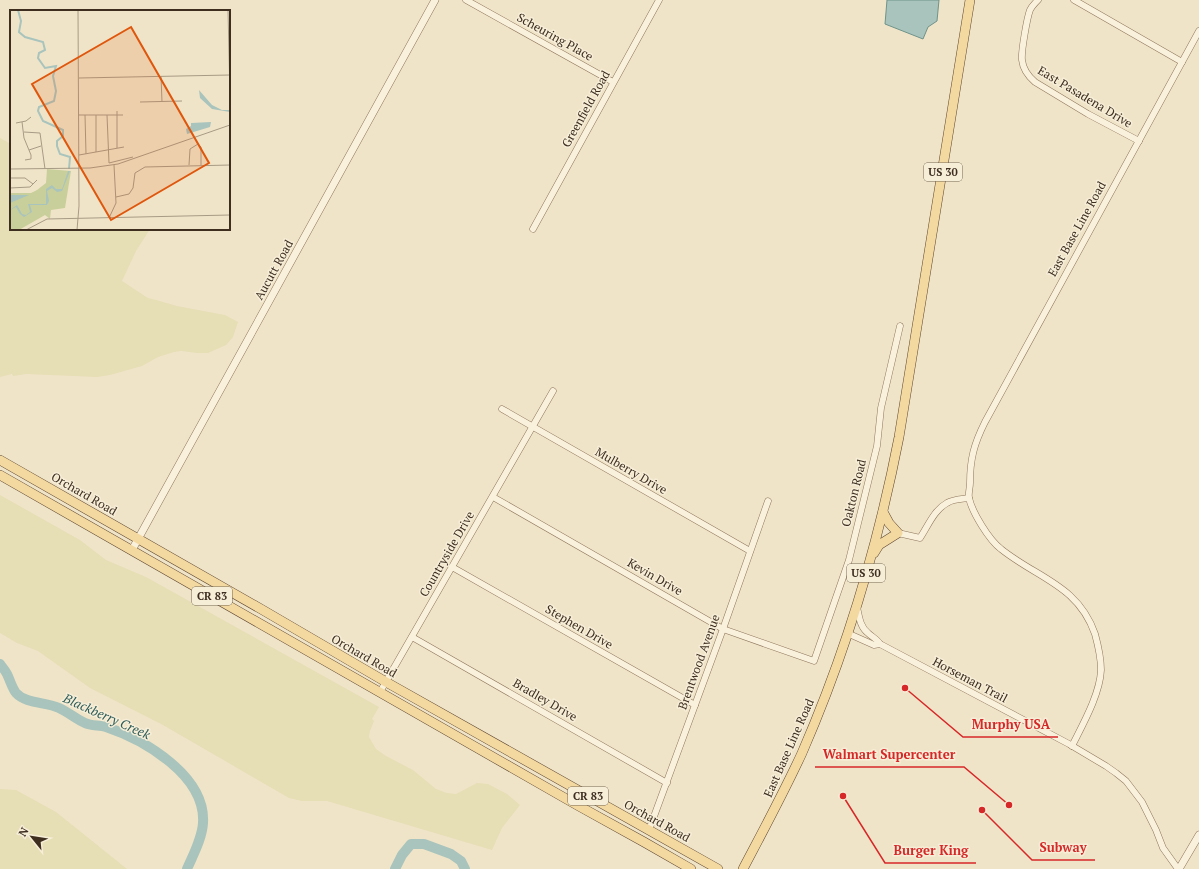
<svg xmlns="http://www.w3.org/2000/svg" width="1199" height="869" font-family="'PT Serif',serif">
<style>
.farmland{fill:#e6deb5}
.water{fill:#a9c4bc;stroke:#6f938a}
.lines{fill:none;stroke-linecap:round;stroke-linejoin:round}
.river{stroke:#a9c4bc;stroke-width:10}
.minor-casing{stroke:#8d765c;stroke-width:7}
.tertiary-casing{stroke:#8d765c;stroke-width:8}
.primary-casing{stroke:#5b4430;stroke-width:10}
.minor{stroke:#faf1dc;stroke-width:6}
.tertiary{stroke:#faf1dc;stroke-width:7}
.primary{stroke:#f3d9a0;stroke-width:9}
.labels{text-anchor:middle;stroke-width:3;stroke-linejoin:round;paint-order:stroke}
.shield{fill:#f7eed8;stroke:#756857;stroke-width:1}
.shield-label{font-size:11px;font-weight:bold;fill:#3d2e20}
.street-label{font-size:12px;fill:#3d2e20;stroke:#f7eed8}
.water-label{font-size:13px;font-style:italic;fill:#2f5d5a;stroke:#f7eed8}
.inset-river{fill:none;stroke:#a9c4bc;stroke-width:2}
.inset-road{fill:none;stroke:#a89b85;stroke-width:1}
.view{fill:#df570d;fill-opacity:0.15;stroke:#df570d;stroke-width:2}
.inset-edge{fill:none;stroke:#3d2e20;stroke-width:2}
.leader{fill:none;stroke:#d62828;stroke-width:1.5}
.callout-dot{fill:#d62828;stroke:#f7eed8;stroke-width:1.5}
.callout-label{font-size:13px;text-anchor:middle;font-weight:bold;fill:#d62828;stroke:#f7eed8;stroke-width:3;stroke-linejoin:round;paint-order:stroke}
</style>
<rect width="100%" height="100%" fill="#f0e4c8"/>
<g class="farmland">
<path d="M 0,138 L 11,144 L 11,229 L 150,229 L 136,251 L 122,281 L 148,298 L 156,300 L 177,306 L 225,315 L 238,322 L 233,337 L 226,345 L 208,353 L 197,353 L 181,351 L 174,352 L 158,357 L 142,366 L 110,375 L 97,377 L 26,374 L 13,376 L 12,374 L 0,377 Z"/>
<path d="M 0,495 L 80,540 L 106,560 L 146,577 L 379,707 L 372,719 L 374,721 L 370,731 L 369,737 L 376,749 L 386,756 L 413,770 L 436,789 L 447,793 L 456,794 L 477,783 L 488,784 L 507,794 L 520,805 L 502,828 L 492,850 L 327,801 L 302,801 L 289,798 L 163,725 L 90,688 L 38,651 L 17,643 L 0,633 Z"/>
<path d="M 0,789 L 16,790 L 56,812 L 127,869 L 0,869 Z"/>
</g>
<path class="water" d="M 887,0 L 939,0 L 937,21 L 928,27 L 923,39 L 885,24 Z"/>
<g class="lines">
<g class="river">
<path d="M 0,664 C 2,667 5,670 7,674 C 10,680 12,688 16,693 C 26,704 46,702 59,708 C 68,712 76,719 85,723 C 91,726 99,725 106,727 C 145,740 206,776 203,823 C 202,839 193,855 187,869"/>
<path d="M 395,869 L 402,855 L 411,844 L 424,844 L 451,854 L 461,861 L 465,869"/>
</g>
<defs>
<g id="minor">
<path d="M 466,0 L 613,82"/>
<path d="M 1038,0 C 1035,3 1032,6 1030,10 C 1027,18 1021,52 1022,60 C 1023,69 1028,76 1035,82 L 1088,114 L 1139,141"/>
<path d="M 1074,0 L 1182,62"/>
<path d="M 533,229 L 659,0"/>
<path d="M 502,409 L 750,551"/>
<path d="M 493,497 L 723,629 L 814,661 L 849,560 L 877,446 L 881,408 L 900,326"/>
<path d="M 898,533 L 920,538 C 928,526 934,510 947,503 C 953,499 963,499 969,498"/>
<path d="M 452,567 L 695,705"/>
<path d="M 857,607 C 859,616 860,627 868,633 C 872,637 877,639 880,644 L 1069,744 L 1106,766 L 1116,773 L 1126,781 L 1142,802 L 1156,830 L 1163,848 L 1178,869"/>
<path d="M 847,633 L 874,645 L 880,644"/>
<path d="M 412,637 L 667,783"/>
<path d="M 380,692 L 553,391"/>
<path d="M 1072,746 C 1083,724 1100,694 1101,670 C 1101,658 1098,645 1095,634 C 1078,585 1037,578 1001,549 C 989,540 972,512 969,498 C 968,494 970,488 970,483 C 970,459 974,444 985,422 L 1199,31"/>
<path d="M 649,830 L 723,629 L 768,501"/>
</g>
<g id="tertiary">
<path d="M 132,550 L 435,0"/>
<path d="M 1179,869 L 1199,835"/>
</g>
<g id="primary">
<path d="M 0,460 L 261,609 L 386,682 L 718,869"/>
<path d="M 0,475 L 577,805 L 644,842 L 691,869"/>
<path d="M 874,553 L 879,545 L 898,533 L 889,523 L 883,512"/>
<path d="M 743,869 C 763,831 784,792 802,753 C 846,652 878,545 899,437 L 970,0"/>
</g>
</defs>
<use href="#minor" class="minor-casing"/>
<use href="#tertiary" class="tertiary-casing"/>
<use href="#primary" class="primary-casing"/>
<use href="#minor" class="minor"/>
<use href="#tertiary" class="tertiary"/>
<use href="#primary" class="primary"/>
</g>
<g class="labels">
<g class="shield">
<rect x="924" y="163" width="38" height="18" rx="3"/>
<rect x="847" y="564" width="38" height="18" rx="3"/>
<rect x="192" y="587" width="40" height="18" rx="3"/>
<rect x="568" y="787" width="40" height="18" rx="3"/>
</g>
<g class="shield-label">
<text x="943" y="176">US 30</text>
<text x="866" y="577">US 30</text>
<text x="212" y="600">CR 83</text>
<text x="588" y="800">CR 83</text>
</g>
<g class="street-label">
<text transform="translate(555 37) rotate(29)" y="4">Scheuring Place</text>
<text transform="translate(1085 97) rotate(31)" y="4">East Pasadena Drive</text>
<text transform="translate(586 109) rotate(-61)" y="4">Greenfield Road</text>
<text transform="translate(1077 229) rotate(-61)" y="4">East Base Line Road</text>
<text transform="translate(274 270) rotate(-61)" y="4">Aucutt Road</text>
<text transform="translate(631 471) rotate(30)" y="4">Mulberry Drive</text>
<text transform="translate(854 493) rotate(-76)" y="4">Oakton Road</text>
<text transform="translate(84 494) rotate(30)" y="4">Orchard Road</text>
<text transform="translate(447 554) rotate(-60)" y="4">Countryside Drive</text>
<text transform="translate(655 577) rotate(30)" y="4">Kevin Drive</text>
<text transform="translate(579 627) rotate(30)" y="4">Stephen Drive</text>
<text transform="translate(364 656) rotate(30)" y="4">Orchard Road</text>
<text transform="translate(699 662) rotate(-70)" y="4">Brentwood Avenue</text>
<text transform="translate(970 680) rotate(28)" y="4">Horseman Trail</text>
<text transform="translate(545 700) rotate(30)" y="4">Bradley Drive</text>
<text transform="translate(789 748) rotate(-66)" y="4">East Base Line Road</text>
<text transform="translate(657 821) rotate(29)" y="4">Orchard Road</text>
</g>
<g class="water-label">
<text transform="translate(107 716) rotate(24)" y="5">Blackberry Creek</text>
</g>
</g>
<g transform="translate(10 10)">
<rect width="220" height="220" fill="#f0e4c8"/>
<path d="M 37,159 L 61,161 L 55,198 L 41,200 L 40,209 L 35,205 L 9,220 L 0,220 L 0,183 L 21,183 L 27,180 L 36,173 Z" fill="#c9cf9b"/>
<path d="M 189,80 L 202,95 L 212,100 L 220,100 L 220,102 L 202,99 L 190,88 ZM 201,112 L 200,117 L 177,124 L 176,119 L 181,116 L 181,113 ZM 58,161 L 60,161 L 52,181 L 47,182 L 42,178 L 37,181 L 39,191 L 37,195 L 20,195 L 22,202 L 14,207 L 10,204 L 6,197 L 0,200 L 7,195 L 12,204 L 16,205 L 20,202 L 18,194 L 36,194 L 36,179 L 42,175 L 46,179 L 52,179 ZM 0,185 L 19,185 L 0,193 Z" fill="#a9c4bc"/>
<path class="inset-river" d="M 8,0 L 11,11 L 9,22 L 15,27 L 33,32 L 35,40 L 29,43 L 28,48 L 35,58 L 46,56 L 43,66 L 46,81 L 44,91 L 29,97 L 28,101 L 33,111 L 53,120 L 53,126 L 47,131 L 47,136 L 50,144 L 60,147 L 59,159"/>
<path class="inset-road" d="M 218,0 L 220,86M 151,66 L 152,92M 69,68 L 220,65M 130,92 L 172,91M 107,101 L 107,138M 68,105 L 113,105M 75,105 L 76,144M 86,105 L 86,142M 97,105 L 99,153 L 123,147M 12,112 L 14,128 L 21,145 L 21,149 L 15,150M 6,113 L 16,111 L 21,107M 14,122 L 30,123 L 35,159M 19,140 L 31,136M 69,145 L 114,137M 179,155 L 180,139 L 188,134 L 191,137 L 191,155M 0,159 L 80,158 L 108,154 L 220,115M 0,168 L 15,168 L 23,174M 0,178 L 20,177 L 27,170M 106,187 L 119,184 L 123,178 L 125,163 L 135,157 L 220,155M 99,208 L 106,193 L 104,155M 16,220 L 37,209 L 220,205M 67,220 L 69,196 L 68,0"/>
<path class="view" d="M 121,17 L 199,153 L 101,210 L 22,74 Z"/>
<rect width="220" height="220" class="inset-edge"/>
</g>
<path class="leader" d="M905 688L963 737H1058M1009 805L964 767H815M982 810L1032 860H1095M843 796L885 863H976"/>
<g class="callout-dot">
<circle cx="905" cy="688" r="4"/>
<circle cx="1009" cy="805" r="4"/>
<circle cx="982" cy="810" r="4"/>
<circle cx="843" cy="796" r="4"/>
</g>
<g class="callout-label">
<text x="1011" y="729">Murphy USA</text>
<text x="889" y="759">Walmart Supercenter</text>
<text x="1063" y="852">Subway</text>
<text x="931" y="855">Burger King</text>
</g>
<g transform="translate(32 837) rotate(300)" stroke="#f7eed8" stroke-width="3" paint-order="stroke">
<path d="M0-3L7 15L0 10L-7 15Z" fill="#3d2e20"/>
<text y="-6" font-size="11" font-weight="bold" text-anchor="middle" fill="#3d2e20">N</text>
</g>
</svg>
